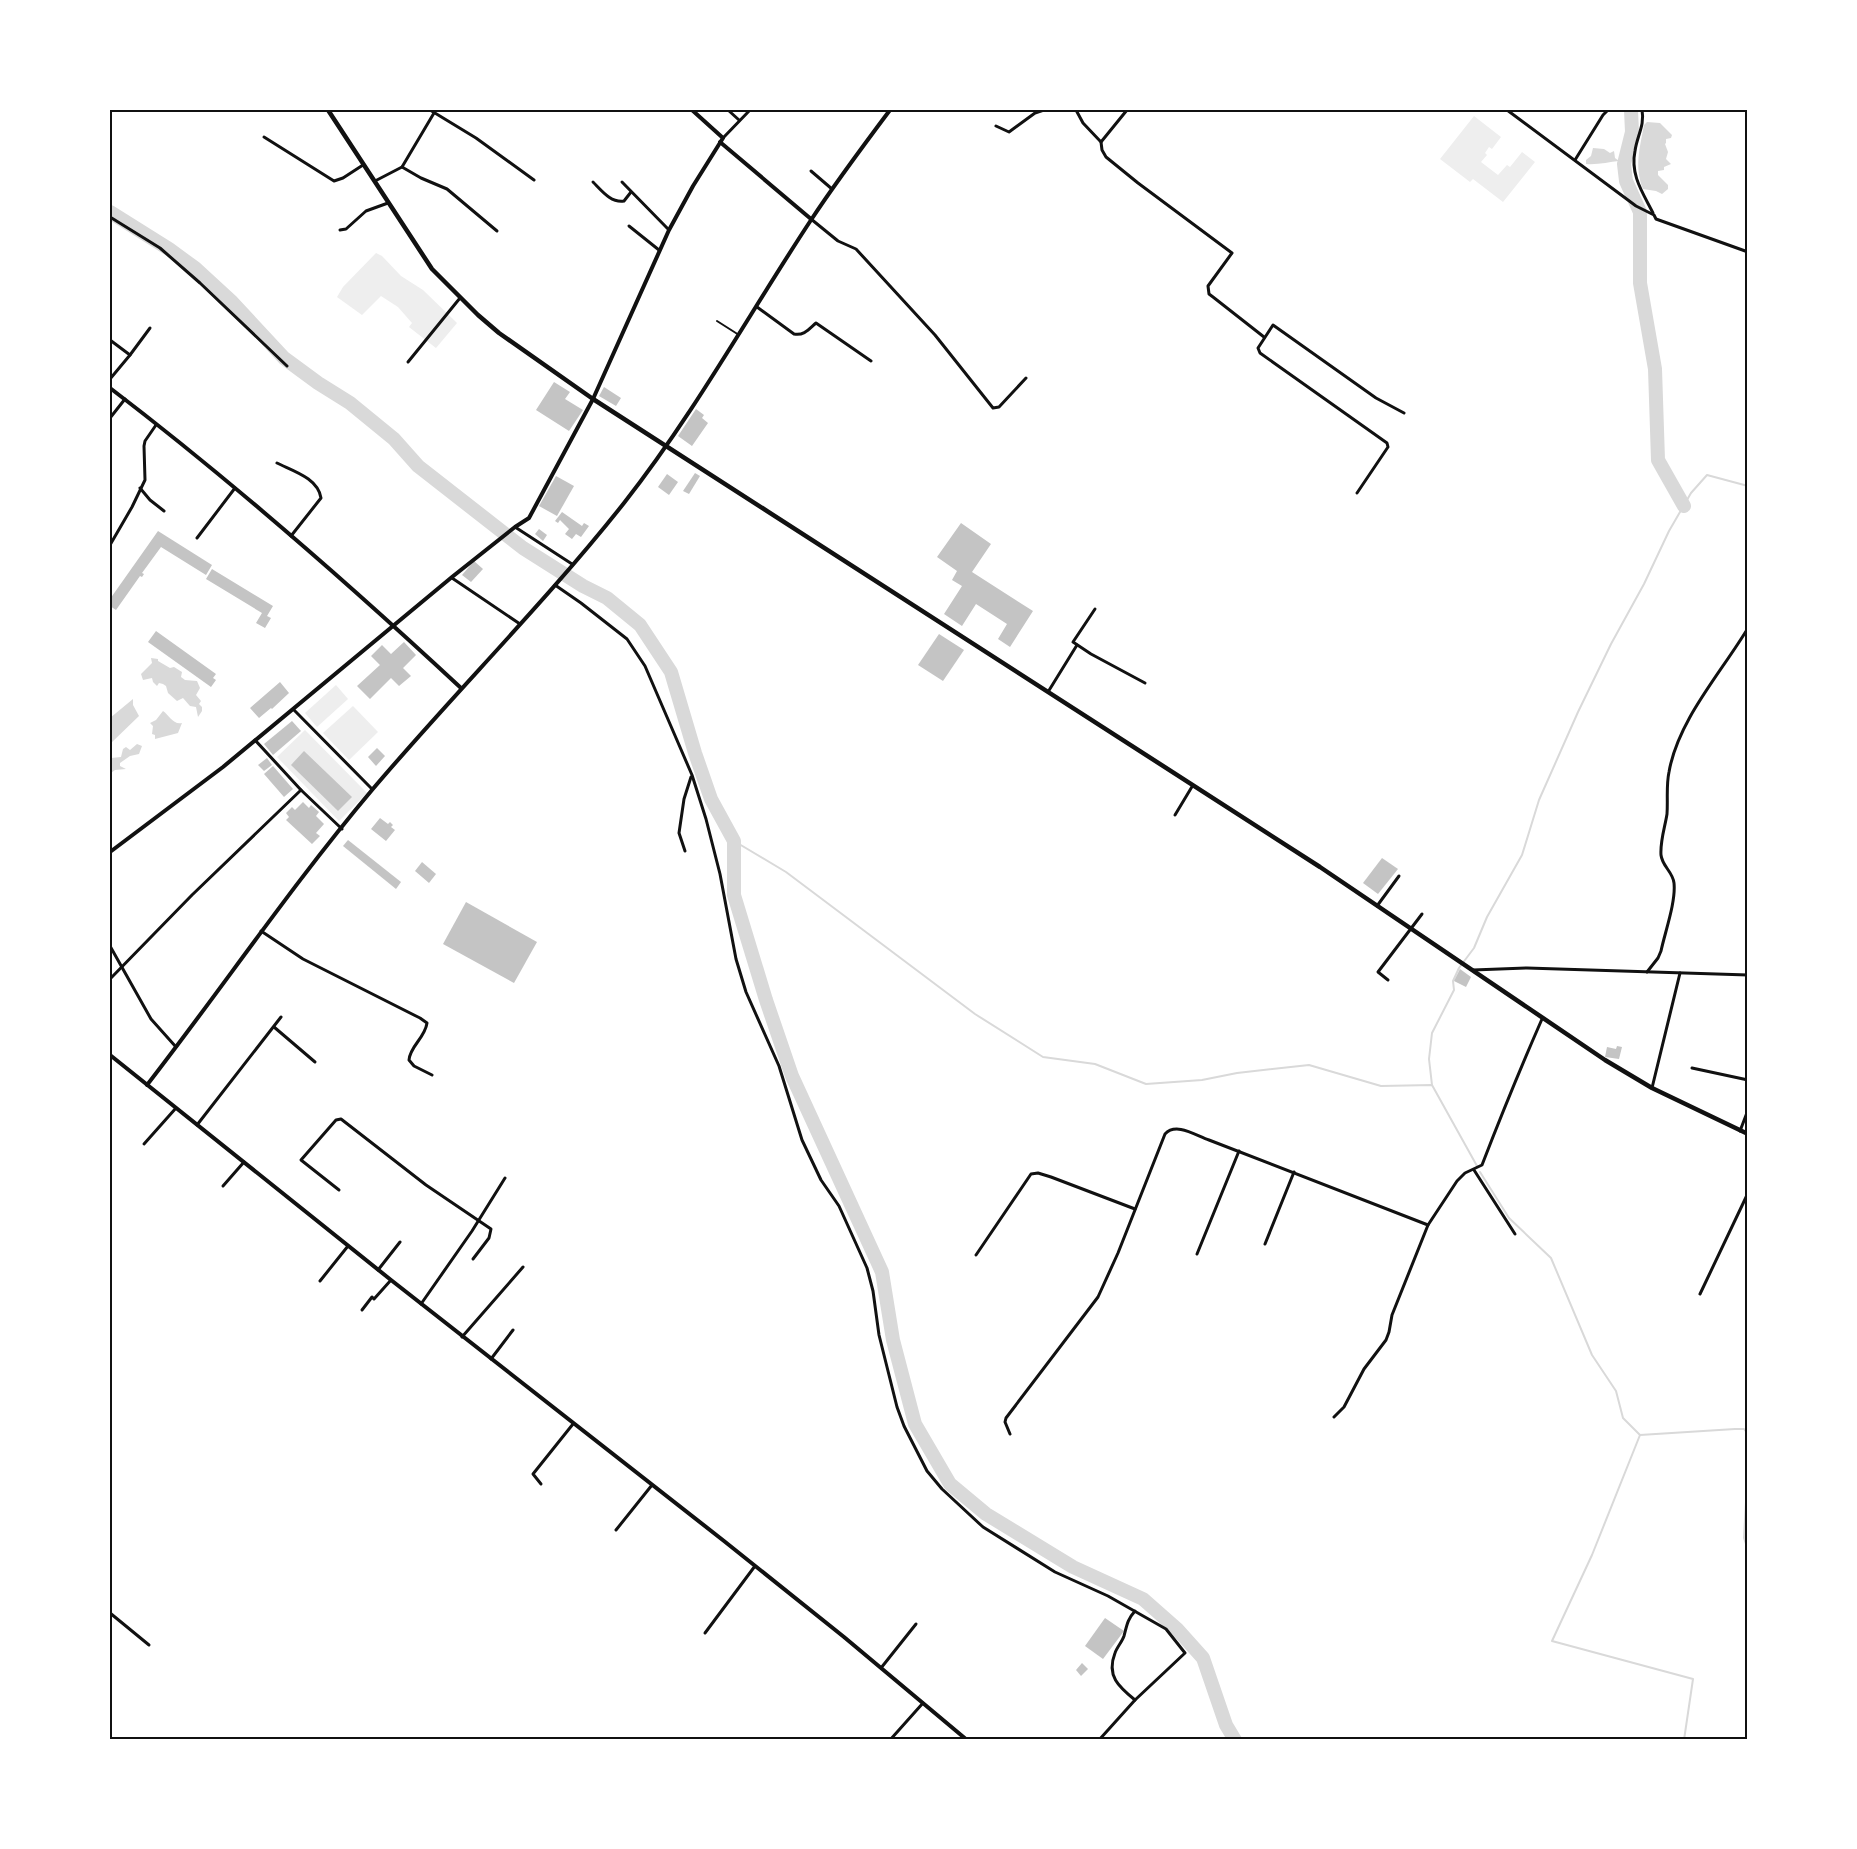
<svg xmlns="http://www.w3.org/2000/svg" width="1857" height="1849" font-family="Quicksand,sans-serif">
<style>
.green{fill:#eee}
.water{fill:#d9d9d9}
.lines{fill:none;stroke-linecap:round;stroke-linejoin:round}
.stream{stroke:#d9d9d9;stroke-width:2}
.river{stroke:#d9d9d9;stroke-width:14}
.building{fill:#c4c4c4}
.pedestrian{stroke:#111;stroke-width:2}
.minor{stroke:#111;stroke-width:3}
.tertiary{stroke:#111;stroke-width:4}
.secondary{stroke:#111;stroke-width:4.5}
.neatline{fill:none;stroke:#111;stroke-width:2}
</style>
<rect width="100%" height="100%" fill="#fff"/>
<g class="green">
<path d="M 1474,116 L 1501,137 L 1492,149 L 1489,147 L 1485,153 L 1487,155 L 1481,162 L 1498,175 L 1507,165 L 1510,167 L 1522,152 L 1535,162 L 1503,202 L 1473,179 L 1470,182 L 1440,159 Z"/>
<path d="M 376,253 L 382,256 L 401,276 L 423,290 L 457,323 L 436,348 L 409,327 L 412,323 L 398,307 L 381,296 L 362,315 L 337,297 L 343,287 Z"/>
<path d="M 336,685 L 348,699 L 317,727 L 305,713 Z"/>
<path d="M 353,706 L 378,732 L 349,760 L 323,733 Z"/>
<path d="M 305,730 L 367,793 L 339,821 L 277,757 Z"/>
</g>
<g class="water">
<path d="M 1647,122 L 1660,123 L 1672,135 L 1671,138 L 1666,139 L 1666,143 L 1665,144 L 1668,152 L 1666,159 L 1671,164 L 1664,167 L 1664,170 L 1658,171 L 1658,175 L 1668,185 L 1668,189 L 1662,194 L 1656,191 L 1643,189 C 1634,167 1640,147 1644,125 Z"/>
<path d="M 1593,148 L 1604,149 L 1610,153 L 1614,151 L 1615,158 L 1619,161 C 1609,162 1597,165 1586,164 L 1586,160 L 1591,156 Z"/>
<path d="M 151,658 L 158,659 L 158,661 L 170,668 L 174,667 L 182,672 L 181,677 L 185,680 L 197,681 L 200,688 L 196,695 L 201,701 L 199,704 L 202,707 L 202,711 L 198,717 L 196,707 L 190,706 L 183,698 L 177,701 L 168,693 L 166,686 L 163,684 L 159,683 L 157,686 L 153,682 L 152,678 L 143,680 L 141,674 L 152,663 Z"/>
<path d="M 133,699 L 133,705 L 139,716 L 110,744 L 110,718 Z"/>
<path d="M 163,711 C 169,715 173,725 182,723 L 178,733 L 155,739 L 155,735 L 152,734 L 153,726 L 150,723 L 156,720 Z"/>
<path d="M 137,744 L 142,746 L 139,754 L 130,756 L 120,763 L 120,766 L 126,769 L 115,770 L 111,773 L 110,763 L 111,758 L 121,757 L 123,749 L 126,747 L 130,750 Z"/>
</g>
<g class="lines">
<g class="stream">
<path d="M 734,841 L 786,872 L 975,1014 L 1043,1057 L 1095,1064 L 1146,1084 L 1202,1080 L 1237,1073 L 1309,1065 L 1381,1086 L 1432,1085 L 1477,1166"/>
<path d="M 1432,1085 L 1429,1059 L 1432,1033 L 1454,990 L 1453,981 L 1459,968 L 1474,948 L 1487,917 L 1522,855 L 1539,800 L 1578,712 L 1611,644 L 1644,584 L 1669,531 L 1691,493 L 1707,475 L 1748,486"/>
<path d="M 1480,1172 L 1509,1218 L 1551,1258 L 1592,1355 L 1616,1391 L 1623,1418 L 1640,1435 L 1735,1429 L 1744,1429 L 1748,1434"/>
<path d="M 1640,1435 L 1592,1555 L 1552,1641 L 1693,1679 L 1684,1740"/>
<path d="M 1748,1466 L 1744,1538 L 1748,1550"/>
</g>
<g class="river">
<path d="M 1631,110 L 1632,132 L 1624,164 L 1626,181 L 1640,212 L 1640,283 L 1655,369 L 1658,460 L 1684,506"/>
<path d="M 110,212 L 169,249 L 195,268 L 232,302 L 284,358 L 318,383 L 350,403 L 394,439 L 418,466 L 523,548 L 583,586 L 607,598 L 640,625 L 671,672 L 695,753 L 711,799 L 734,841 L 734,895 L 766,1000 L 792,1076 L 882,1272 L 893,1340 L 915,1424 L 950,1484 L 986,1514 L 1073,1567 L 1143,1599 L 1177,1629 L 1203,1658 L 1226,1725 L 1235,1740"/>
</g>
</g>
<g class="building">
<path d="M 554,382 L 570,392 L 565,399 L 583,410 L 569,431 L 536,410 Z"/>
<path d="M 604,387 L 621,398 L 616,406 L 599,396 Z"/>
<path d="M 696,409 L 704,415 L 702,418 L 708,423 L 692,446 L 678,436 Z"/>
<path d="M 695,473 L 700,476 L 689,494 L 683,491 Z"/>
<path d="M 667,474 L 678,482 L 669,495 L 658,487 Z"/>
<path d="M 556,476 L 574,486 L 557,516 L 539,506 Z"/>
<path d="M 562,512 L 582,526 L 584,523 L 589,526 L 581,537 L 576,534 L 572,539 L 565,534 L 569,529 L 560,520 L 558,523 L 555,521 Z"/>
<path d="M 961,523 L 991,544 L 972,572 L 1033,611 L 1010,647 L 998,639 L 1007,624 L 976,604 L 962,626 L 944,614 L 962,586 L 952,580 L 957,571 L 937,557 Z"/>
<path d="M 539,529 L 547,535 L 543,541 L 535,534 Z"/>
<path d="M 158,531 L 212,565 L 206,575 L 161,547 L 142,573 L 144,574 L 142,577 L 140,576 L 116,610 L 110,606 L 110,599 Z"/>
<path d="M 474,561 L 483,569 L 471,582 L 462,575 Z"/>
<path d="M 212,569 L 273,606 L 267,616 L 271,618 L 265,628 L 256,623 L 262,613 L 206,579 Z"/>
<path d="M 156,631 L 216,674 L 213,678 L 216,680 L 211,687 L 148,642 Z"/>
<path d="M 939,634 L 964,650 L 943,681 L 918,665 Z"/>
<path d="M 404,642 L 416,655 L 403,668 L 411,676 L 399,686 L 391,678 L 370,699 L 357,686 L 380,665 L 371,656 L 382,645 L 391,654 Z"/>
<path d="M 280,682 L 289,693 L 272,709 L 271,708 L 259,718 L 250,708 Z"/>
<path d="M 292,721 L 301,731 L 273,755 L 264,744 Z"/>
<path d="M 377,748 L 385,756 L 376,766 L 368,757 Z"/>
<path d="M 304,751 L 352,797 L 338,811 L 291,765 Z"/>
<path d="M 267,758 L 272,765 L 264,771 L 258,765 Z"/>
<path d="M 273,766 L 293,789 L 284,797 L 264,774 Z"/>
<path d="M 303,802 L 309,808 L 311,805 L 319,812 L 316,816 L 324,824 L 316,833 L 320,836 L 312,844 L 286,820 L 289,817 L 286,813 L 292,807 L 295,810 Z"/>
<path d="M 380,818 L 388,824 L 390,822 L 393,825 L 391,827 L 395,830 L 386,841 L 371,829 Z"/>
<path d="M 348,840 L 401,882 L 396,889 L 343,846 Z"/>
<path d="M 1382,858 L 1398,869 L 1378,894 L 1363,883 Z"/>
<path d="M 422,862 L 436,874 L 429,883 L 415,871 Z"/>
<path d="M 466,902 L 537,942 L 514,983 L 443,944 Z"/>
<path d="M 1460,969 L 1471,977 L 1466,987 L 1454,981 Z"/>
<path d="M 1617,1046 L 1622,1047 L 1619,1059 L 1605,1057 L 1607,1047 L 1616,1049 Z"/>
<path d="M 1105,1618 L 1124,1631 L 1103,1659 L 1085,1646 Z"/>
<path d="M 1082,1663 L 1088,1669 L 1081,1676 L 1076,1670 Z"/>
</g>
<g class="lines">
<path class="pedestrian" d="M 717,321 L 739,335"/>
<g class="minor">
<path d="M 430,110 L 476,138 L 534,180"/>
<path d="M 728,110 L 739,120"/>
<path d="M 1076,110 L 1083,123 L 1101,142 L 1102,150 L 1106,157 L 1138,183 L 1232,253 L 1208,286 L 1209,294 L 1213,297 L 1264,337"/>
<path d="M 1507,110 L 1636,206 L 1654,215 L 1656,219 L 1748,252"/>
<path d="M 1642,110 C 1645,125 1637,136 1635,151 C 1630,175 1643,193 1653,213"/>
<path d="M 996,126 L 1009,132 L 1035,113 L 1044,110"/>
<path d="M 264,137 L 334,181 L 343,178 L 363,165"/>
<path d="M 723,138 L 750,110"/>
<path d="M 1101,142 L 1127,110"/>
<path d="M 1575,160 L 1603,115 L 1608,110"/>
<path d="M 402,167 L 421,178 L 447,189 L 497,231"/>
<path d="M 811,171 L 832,189"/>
<path d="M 375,181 L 402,167 L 434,113"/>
<path d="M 593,182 C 602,191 611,203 624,201 L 631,192"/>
<path d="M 622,182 L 669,230"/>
<path d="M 110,217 L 160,248 L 200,283 L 287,366"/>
<path d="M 811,219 L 838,241 L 856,249 L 935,335 L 993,408 L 999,407 L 1026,378"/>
<path d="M 629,226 L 659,250"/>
<path d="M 340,230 L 346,229 L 366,211 L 388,203"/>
<path d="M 757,307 L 794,334 C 804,336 809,329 816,323 L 871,361"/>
<path d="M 110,340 L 130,355 L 110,379"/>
<path d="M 130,355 L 150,328"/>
<path d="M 408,362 L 460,298"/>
<path d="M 110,418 L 125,399"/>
<path d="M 277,463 C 293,471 318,478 321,498 L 291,536"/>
<path d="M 140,488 L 150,500 L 164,511"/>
<path d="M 1357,493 L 1388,447 L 1387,443 L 1260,353 L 1258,348 L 1273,325 L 1376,398 L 1404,413"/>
<path d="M 515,527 L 572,564"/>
<path d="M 197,538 L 235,488"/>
<path d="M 110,545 L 132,507 L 145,480 L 144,446 L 145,441 L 156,425"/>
<path d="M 452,578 L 520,624"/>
<path d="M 555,585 L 581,603 L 627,639 L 645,666 L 670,724 L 692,775 L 706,819 L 720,874 L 736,959 L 746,992 L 779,1066 L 802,1140 L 821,1180 L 839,1206 L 867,1268 L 873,1291 L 879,1335 L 897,1407 L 904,1426 L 927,1471 L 942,1489 L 983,1527 L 1055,1572 L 1108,1596 L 1166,1629 L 1185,1653 L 1135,1700 L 1099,1740"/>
<path d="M 1095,609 L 1073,642 L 1091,654 L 1145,683"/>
<path d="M 1048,692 L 1077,645"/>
<path d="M 294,710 L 372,789"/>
<path d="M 255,740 L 301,790 L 342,829"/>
<path d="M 1175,815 L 1193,785"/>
<path d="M 685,851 L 679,833 L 684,799 L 691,777"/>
<path d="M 1377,906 L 1399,876"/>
<path d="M 261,931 L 303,959 L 420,1018 L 427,1023 C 425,1038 410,1046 409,1060 L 414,1066 L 432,1075"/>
<path d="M 110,946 L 151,1019 L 176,1047"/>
<path d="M 1473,970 L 1527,968 L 1748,975"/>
<path d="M 1647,972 L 1658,958 L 1661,951 C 1665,932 1676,902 1674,883 C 1673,872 1662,866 1661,855 C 1660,841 1665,827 1667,814 C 1668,800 1666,786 1669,772 C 1678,720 1721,673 1748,628"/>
<path d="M 110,979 L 192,895 L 301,790"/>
<path d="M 1388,980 L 1378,972 L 1422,914"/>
<path d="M 274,1027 L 315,1062"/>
<path d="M 1692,1068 L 1748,1080"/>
<path d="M 1652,1088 L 1680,973"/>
<path d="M 197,1125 L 281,1017"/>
<path d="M 1740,1131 L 1748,1110"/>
<path d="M 144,1144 L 176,1108"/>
<path d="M 1474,1170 L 1515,1234"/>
<path d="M 223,1186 L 244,1162"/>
<path d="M 339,1190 L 301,1160 L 336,1120 L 341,1119 L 426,1185 L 491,1229 L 489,1238 L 473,1259"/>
<path d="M 1265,1244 L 1294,1172"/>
<path d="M 1197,1254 L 1239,1151"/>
<path d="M 976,1255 L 1031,1174 L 1038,1173 L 1051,1177 L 1135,1209"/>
<path d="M 378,1270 L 400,1242"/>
<path d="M 320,1281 L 348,1246"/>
<path d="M 1700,1294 L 1748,1193"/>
<path d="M 421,1304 L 472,1231 L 505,1178"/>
<path d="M 362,1310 L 372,1297 L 374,1299 L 391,1280"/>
<path d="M 462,1337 L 523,1267"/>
<path d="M 491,1359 L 513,1330"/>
<path d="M 1334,1417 L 1344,1407 L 1364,1369 L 1386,1340 L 1389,1332 L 1392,1315 L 1428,1225 L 1457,1181 L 1465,1173 L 1482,1165 C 1501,1116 1521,1067 1542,1019"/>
<path d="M 1010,1434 L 1005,1422 L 1006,1418 L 1098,1297 L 1118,1253 L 1165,1134 C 1176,1122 1195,1135 1209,1140 L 1428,1225"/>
<path d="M 541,1484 L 533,1474 L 573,1424"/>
<path d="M 616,1530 L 652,1485"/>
<path d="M 1135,1611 C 1127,1620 1127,1625 1124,1636 C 1122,1642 1117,1647 1115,1653 C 1106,1676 1119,1687 1135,1700"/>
<path d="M 110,1613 L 149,1645"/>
<path d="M 705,1633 L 755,1566"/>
<path d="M 881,1668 L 916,1624"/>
<path d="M 890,1740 L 923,1703"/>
</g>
<g class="tertiary">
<path d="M 720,142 L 811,219"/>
<path d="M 110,388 C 232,481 348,583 461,688"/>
<path d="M 110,852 L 223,767 L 452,577 L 515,527 L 529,518 L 593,399 L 669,230 L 693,186 L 723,138 L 692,110"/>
<path d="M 110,1055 L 391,1280 L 724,1541 L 844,1637 L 967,1740"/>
<path d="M 147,1085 C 223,987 292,885 372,790 C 454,693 545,603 624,503 C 694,414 749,314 811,220 C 836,182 863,146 890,110"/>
</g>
<path class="secondary" d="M 328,110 L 432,269 L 478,315 L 499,333 L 593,399 L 1320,867 L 1605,1060 L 1652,1088 L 1748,1134"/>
</g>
<rect width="1857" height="1849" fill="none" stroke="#ffffff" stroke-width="222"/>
<rect x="111" y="111" width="1635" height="1627" class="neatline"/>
</svg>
